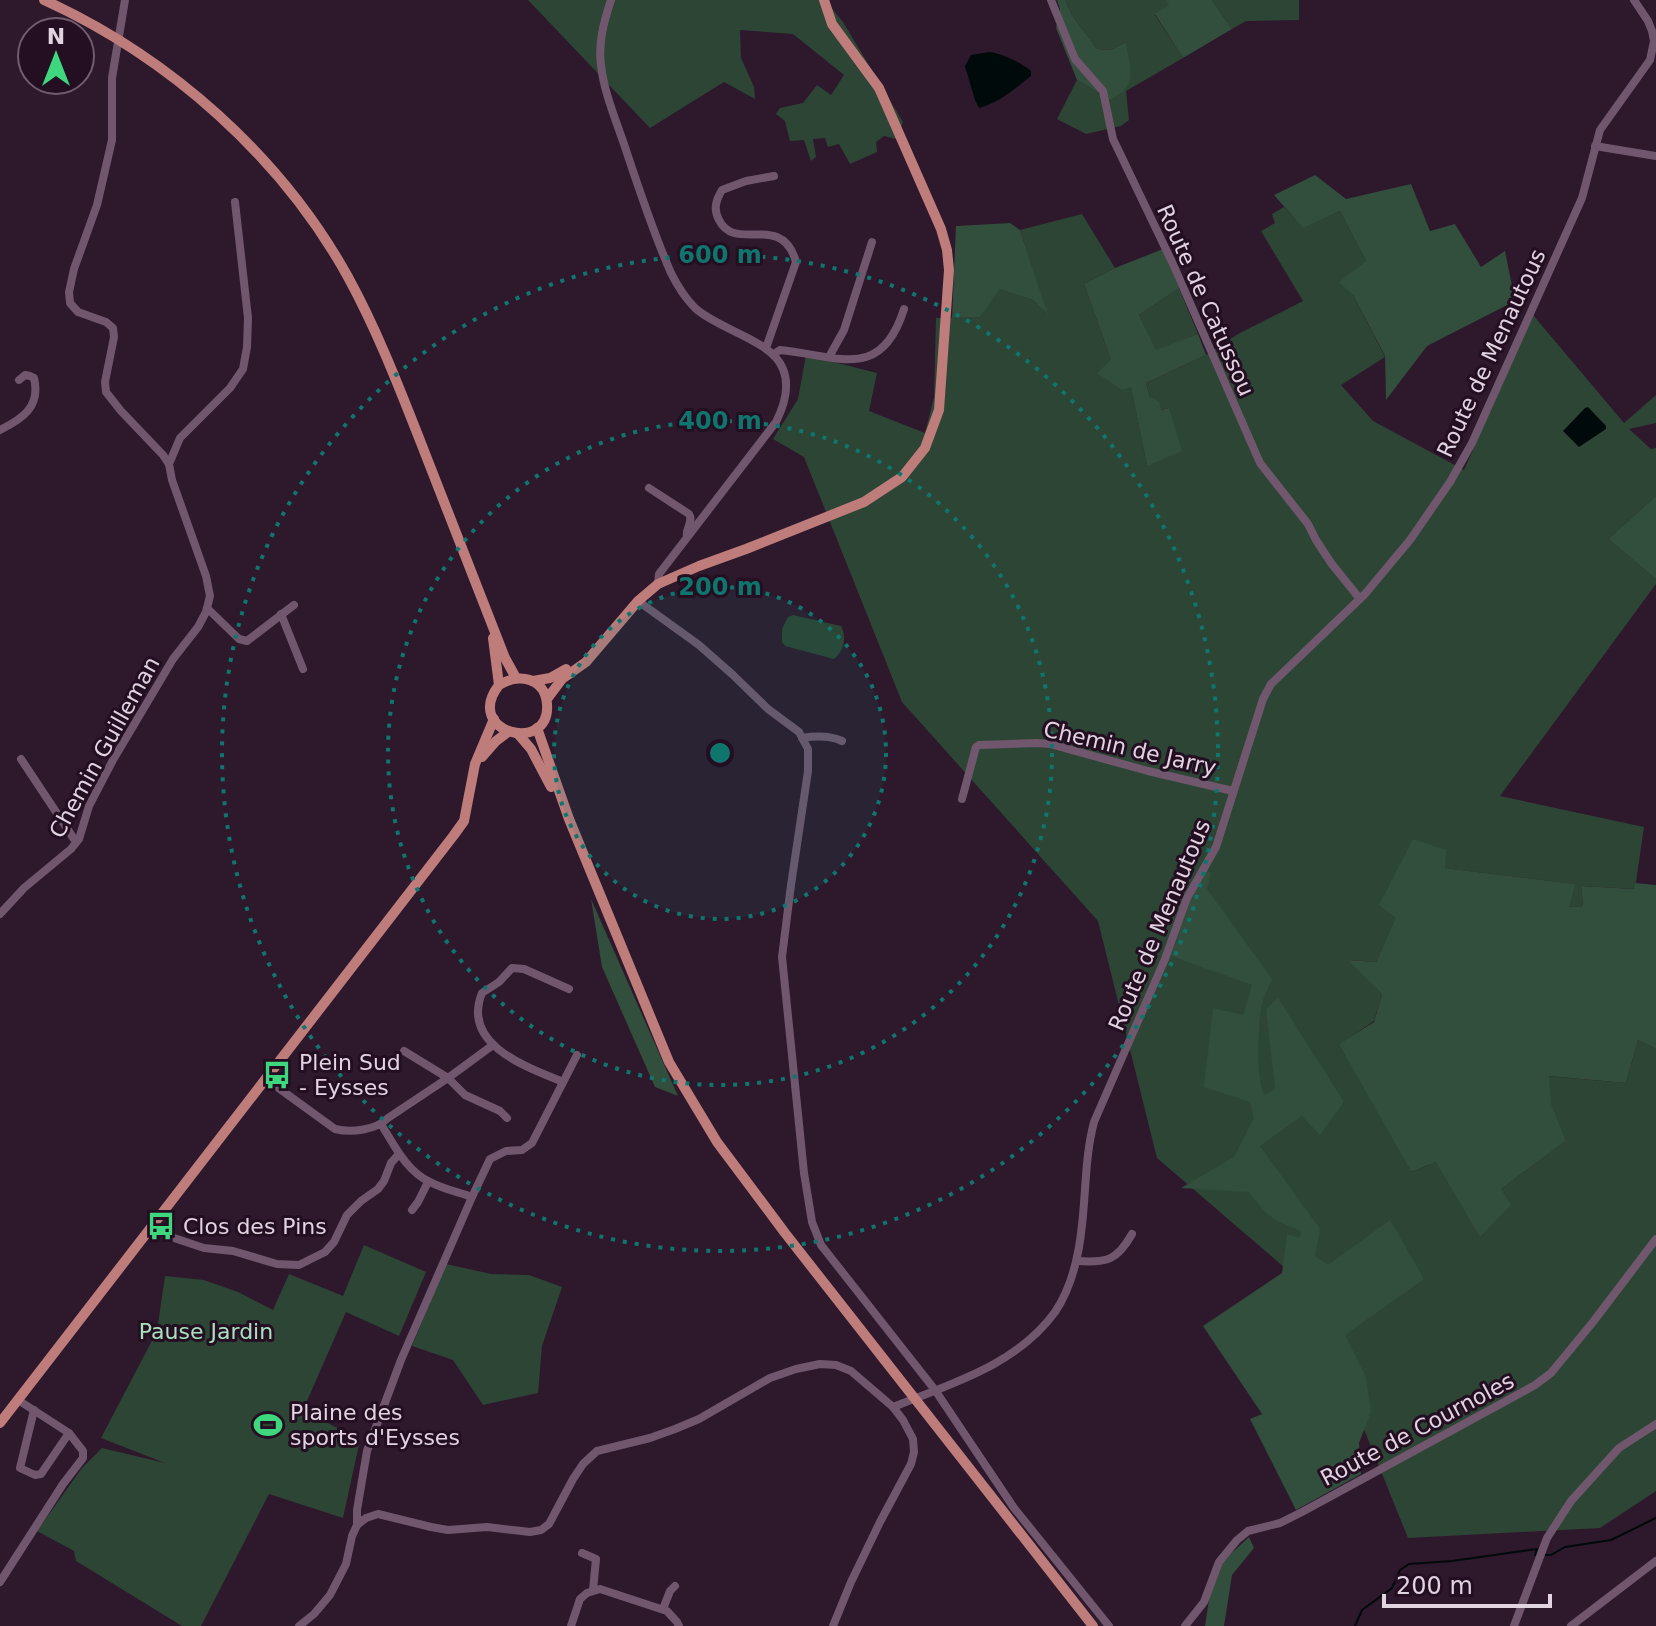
<svg xmlns="http://www.w3.org/2000/svg" width="1656" height="1626" font-family="'DejaVu Sans',sans-serif">
<style>
.green{fill:#2d4535}
.forest{fill:#324e3c}
.water{fill:#000a0b}
.lines{fill:none;stroke-linecap:round;stroke-linejoin:round}
.stream{stroke:#000a0b;stroke-width:2}
.minor{stroke:#71576e;stroke-width:8}
.major{stroke:#be7c7b;stroke-width:10}
.ring{fill:none;stroke:#0f766e;stroke-width:4;stroke-dasharray:4 8}
.labels{text-anchor:middle;stroke-width:6;stroke-linejoin:round;paint-order:stroke}
.street-label{font-size:22px;fill:#e2d3e0;stroke:#230e22}
.poi-label{font-size:22px;fill:#e2d3e0;stroke:#230e22;text-anchor:start}
.park-label{font-size:22px;fill:#aae0bc;stroke:#230e22}
.centre{fill:#0f766e;stroke:#230e22;stroke-width:4}
.ring-label{font-size:24px;text-anchor:middle;font-weight:bold;fill:#0f766e;stroke:#230e22;stroke-width:6;stroke-linejoin:round;paint-order:stroke}
</style>
<rect width="100%" height="100%" fill="#2d182c"/>
<g class="green">
<path d="M 528,0 L 825,0 L 843,22 L 903,122 L 896,139 L 884,136 L 876,142 L 877,152 L 850,164 L 839,144 L 828,147 L 825,138 L 813,139 L 816,157 L 811,161 L 804,140 L 790,141 L 785,121 L 776,114 L 780,108 L 803,103 L 817,85 L 831,95 L 844,75 L 793,34 L 740,30 L 741,58 L 754,87 L 755,99 L 724,82 L 650,128 Z"/>
<path d="M 1065,0 L 1165,0 L 1170,5 L 1155,15 L 1183,58 L 1126,91 L 1129,120 L 1121,126 L 1086,134 L 1057,119 L 1077,80 L 1110,100 L 1126,42 L 1111,50 L 1097,49 L 1072,15 Z"/>
<path d="M 1212,0 L 1299,0 L 1299,20 L 1246,21 L 1232,29 Z"/>
<path d="M 1284,207 L 1303,227 L 1340,211 L 1366,261 L 1353,295 L 1385,357 L 1341,385 L 1373,421 L 1464,470 L 1533,315 L 1624,423 L 1656,395 L 1656,423 L 1629,429 L 1651,449 L 1656,448 L 1656,496 L 1608,539 L 1656,579 L 1656,584 L 1500,796 L 1644,827 L 1635,889 L 1581,886 L 1583,906 L 1568,907 L 1574,884 L 1444,868 L 1397,918 L 1376,962 L 1350,960 L 1382,994 L 1374,1021 L 1340,1044 L 1411,1172 L 1436,1162 L 1501,1189 L 1566,1141 L 1550,1104 L 1548,1076 L 1626,1083 L 1638,1040 L 1656,1049 L 1656,1491 L 1600,1528 L 1408,1538 L 1306,1286 L 1157,1158 L 1098,921 L 902,702 L 804,457 L 773,439 L 798,399 L 806,355 L 877,373 L 869,411 L 925,433 L 934,397 L 936,318 L 980,317 L 999,288 L 1033,300 L 1047,314 L 1020,230 L 1082,214 L 1115,268 L 1084,284 L 1111,360 L 1131,386 L 1147,466 L 1169,408 L 1161,410 L 1150,397 L 1146,383 L 1206,355 L 1238,334 L 1303,301 L 1261,231 L 1275,223 L 1272,214 Z"/>
<path d="M 1179,288 L 1198,334 L 1156,351 L 1139,315 Z"/>
<path d="M 793,615 L 841,626 C 847,637 844,651 834,659 L 785,646 L 782,642 L 782,629 L 788,617 Z"/>
<path d="M 364,1245 L 426,1272 L 399,1336 L 346,1312 L 303,1410 L 360,1440 L 343,1518 L 269,1494 L 201,1626 L 182,1626 L 76,1561 L 74,1551 L 37,1531 L 82,1468 L 102,1448 L 165,1463 L 101,1438 L 157,1331 L 165,1276 L 204,1280 L 238,1292 L 273,1310 L 289,1274 L 343,1296 Z"/>
<path d="M 446,1264 L 491,1274 L 529,1275 L 562,1287 L 542,1346 L 538,1393 L 483,1405 L 453,1360 L 412,1346 Z"/>
</g>
<g class="forest">
<path d="M 1057,0 L 1065,0 L 1072,15 L 1097,49 L 1111,50 L 1126,42 C 1130,71 1140,84 1110,100 L 1077,80 L 1056,28 L 1060,9 Z"/>
<path d="M 1165,0 L 1212,0 L 1232,29 L 1183,58 L 1155,14 L 1169,5 Z"/>
<path d="M 1315,175 L 1346,199 L 1411,184 L 1430,231 L 1455,224 L 1481,267 L 1505,251 L 1515,301 L 1427,346 L 1386,400 L 1385,356 L 1353,295 L 1339,282 L 1366,261 L 1340,211 L 1303,228 L 1274,195 Z"/>
<path d="M 1010,223 L 1020,230 L 1048,315 L 1033,300 L 1000,289 L 980,317 L 952,318 L 956,226 Z"/>
<path d="M 1163,249 L 1179,288 L 1139,315 L 1156,350 L 1198,334 L 1206,355 L 1146,383 L 1150,397 L 1159,402 L 1161,410 L 1169,408 L 1182,451 L 1147,466 L 1131,387 L 1122,390 L 1097,373 L 1111,360 L 1084,284 L 1115,268 Z"/>
<path d="M 1656,496 L 1656,579 L 1608,539 Z"/>
<path d="M 1413,839 L 1446,850 L 1445,868 L 1575,884 L 1569,907 L 1583,906 L 1581,886 L 1634,889 L 1635,883 L 1656,885 L 1656,1049 L 1638,1040 L 1626,1083 L 1549,1076 L 1551,1104 L 1566,1141 L 1501,1189 L 1511,1205 L 1480,1237 L 1436,1162 L 1411,1172 L 1339,1044 L 1374,1022 L 1382,994 L 1348,960 L 1376,962 L 1396,918 L 1379,905 Z"/>
<path d="M 1205,870 L 1211,873 L 1207,889 L 1272,979 C 1269,987 1264,995 1262,1004 C 1258,1021 1255,1082 1265,1095 L 1275,1089 L 1266,1009 L 1278,998 L 1344,1102 L 1320,1135 L 1302,1116 L 1260,1146 L 1320,1229 L 1315,1256 L 1328,1265 L 1390,1220 L 1424,1279 L 1345,1335 L 1366,1377 L 1371,1412 L 1359,1443 L 1361,1474 L 1296,1510 L 1250,1419 L 1262,1414 L 1203,1326 L 1282,1273 L 1287,1234 L 1300,1238 L 1301,1231 C 1271,1219 1268,1218 1249,1192 L 1181,1188 L 1234,1157 L 1254,1118 L 1250,1102 L 1204,1087 L 1213,1008 L 1243,1015 L 1252,985 L 1171,956 L 1191,898 Z"/>
<path d="M 591,899 L 678,1096 L 655,1087 L 602,967 Z"/>
<path d="M 1249,1537 L 1254,1548 L 1232,1575 L 1224,1626 L 1205,1626 L 1210,1593 L 1222,1562 Z"/>
</g>
<g class="water">
<path d="M 989,52 C 1004,54 1019,62 1031,71 L 1031,76 C 1014,89 1000,102 979,108 L 975,100 L 965,66 L 971,55 Z"/>
<path d="M 1588,407 L 1606,426 L 1606,429 L 1579,447 L 1563,431 L 1585,408 Z"/>
</g>
<g class="lines">
<g class="stream">
<path d="M 1545,1555 L 1551,1555 L 1565,1547 L 1611,1540 L 1656,1518"/>
<path d="M 1355,1626 L 1362,1610 L 1392,1588 L 1400,1570 L 1409,1564 L 1452,1561 L 1537,1549 L 1535,1555 L 1539,1555"/>
</g>
<g class="minor">
<path d="M 611,0 C 604,21 598,43 601,65 C 604,93 616,120 625,147 C 639,189 653,232 671,273 C 677,285 685,298 695,308 C 719,330 772,340 783,369 C 790,386 784,406 776,422 L 659,574 L 658,584"/>
<path d="M 1051,0 L 1075,59 L 1103,91 L 1113,139 L 1173,264 L 1260,463 L 1308,524 L 1316,540 L 1331,563 L 1360,599"/>
<path d="M 1595,146 L 1656,156"/>
<path d="M 766,348 L 796,262 C 793,251 787,241 777,237 C 758,229 731,244 719,220 C 713,209 716,200 722,190 L 746,181 L 774,176"/>
<path d="M 774,354 L 780,350 C 836,355 881,383 904,309"/>
<path d="M 829,357 L 844,330 L 872,242"/>
<path d="M 0,430 C 22,419 41,407 34,378 L 30,376 L 25,375 L 19,380"/>
<path d="M 169,464 L 180,438 L 230,388 L 243,369 L 247,347 L 248,318 L 235,202"/>
<path d="M 649,488 L 689,514 C 694,522 685,528 687,536"/>
<path d="M 638,601 L 699,645 L 733,675 L 768,709 L 799,732 L 808,749 L 808,771 L 791,885 L 782,957 L 804,1173 L 812,1222 L 821,1245 L 935,1390 L 1014,1508 L 1109,1626"/>
<path d="M 207,608 L 239,639 L 247,641 L 294,605"/>
<path d="M 281,614 L 303,669"/>
<path d="M 802,738 C 815,736 829,735 842,741"/>
<path d="M 21,759 L 76,842"/>
<path d="M 962,799 L 976,747 L 979,745 L 1037,743 L 1050,744 L 1148,771 L 1233,791"/>
<path d="M 0,914 L 24,888 L 71,849 L 79,839 L 89,806 L 113,760 L 173,659 L 198,627 L 206,612 L 210,596 L 206,576 L 172,480 L 169,464 L 163,455 L 121,411 L 106,392 L 105,382 L 114,337 L 113,328 L 106,322 L 78,312 L 70,303 L 69,292 L 74,269 L 97,205 L 112,140 L 112,78 L 125,0"/>
<path d="M 404,1051 L 448,1078 L 493,1045"/>
<path d="M 266,1079 L 335,1129 C 352,1133 376,1130 388,1118 L 448,1078 L 465,1095 L 500,1111 L 507,1118"/>
<path d="M 563,1082 C 527,1067 461,1045 482,993 L 499,982 L 512,968 L 524,969 L 569,989"/>
<path d="M 381,1124 C 394,1145 407,1172 430,1182 C 443,1189 458,1192 472,1197"/>
<path d="M 412,1210 L 418,1202 L 428,1182"/>
<path d="M 150,1230 L 204,1248 L 233,1251 L 277,1264 L 299,1265 L 325,1252 L 334,1242 L 347,1215 L 361,1201 L 378,1189 L 384,1181 L 391,1163 L 399,1154"/>
<path d="M 1077,1261 C 1106,1263 1117,1261 1132,1234"/>
<path d="M 893,1407 C 950,1384 1017,1365 1055,1312 C 1072,1287 1079,1255 1082,1225 C 1086,1191 1085,1156 1094,1122 L 1165,959 L 1187,898 L 1216,847 L 1263,699 L 1271,684 L 1365,594 L 1410,540 L 1450,482 L 1472,443 L 1582,198 L 1600,130 L 1650,60 L 1654,41 L 1652,31 L 1648,21 L 1634,0"/>
<path d="M 34,1410 L 20,1468 L 35,1475 L 41,1474 L 69,1433"/>
<path d="M 357,1525 L 357,1510 L 367,1451 L 401,1360 L 472,1197 L 490,1159 L 506,1151 L 522,1150 L 532,1143 L 577,1055"/>
<path d="M 582,1553 L 596,1559 L 593,1590"/>
<path d="M 0,1582 L 63,1484 L 83,1458 L 83,1451 L 69,1433 L 18,1400"/>
<path d="M 663,1609 L 670,1591 L 675,1586"/>
<path d="M 299,1626 L 314,1614 L 330,1595 L 346,1564 L 352,1536 L 357,1525 L 366,1518 L 378,1514 L 431,1527 L 448,1530 L 487,1527 L 530,1532 L 541,1530 L 549,1524 L 573,1479 L 583,1464 L 597,1451 L 650,1438 L 675,1429 L 699,1419 L 770,1378 L 796,1369 L 820,1364 L 836,1365 L 851,1371 L 893,1407 L 903,1420 L 913,1439 L 914,1452 L 911,1464 L 880,1522 L 851,1582 L 833,1626"/>
<path d="M 571,1626 L 580,1599 L 587,1593 L 600,1589 L 667,1611 L 677,1622 L 679,1626"/>
<path d="M 1185,1626 L 1204,1602 L 1219,1562 L 1237,1540 L 1248,1531 L 1280,1523 L 1302,1512 L 1506,1401 L 1535,1385 L 1551,1373 L 1593,1322 L 1656,1239"/>
<path d="M 1514,1626 L 1547,1538 L 1571,1501 L 1619,1448 L 1656,1424"/>
<path d="M 1571,1626 L 1656,1561"/>
</g>
<g class="major">
<path d="M 44,0 C 169,57 281,156 348,277 C 377,330 399,387 421,443 C 449,515 477,586 505,658 L 516,678"/>
<path d="M 493,638 L 499,685 C 462,733 551,755 547,704 C 545,677 518,673 499,685"/>
<path d="M 533,681 L 550,678 L 566,669"/>
<path d="M 547,699 L 562,679 L 586,662 L 638,601 L 658,584 L 699,566 L 746,549 L 864,502 L 902,477 L 925,448 L 939,410 L 949,270 L 947,250 L 941,229 L 879,88 L 832,24 L 824,0"/>
<path d="M 537,728 L 569,819 L 669,1062 L 717,1142 L 785,1233 L 1093,1626"/>
<path d="M 519,735 L 531,749 L 551,787"/>
<path d="M 482,757 L 496,741 L 508,732"/>
<path d="M 0,1423 L 454,835 L 464,821 L 475,764 L 494,719"/>
</g>
</g>
<circle cx="720" cy="753" r="166" fill="#0f766e" fill-opacity=".12"/>
<g class="ring">
<circle cx="720" cy="753" r="166"/>
<circle cx="720" cy="753" r="332"/>
<circle cx="720" cy="753" r="498"/>
</g>
<defs>
<symbol id="bus-bare" viewBox="-9 -9 18 18"><path d="M-5-6H5V4H4V6H2V4H-2V6H-4V4H-5ZM-3.5-4V0h7V-4ZM-3.5 1.2v1.5H-2V1.2ZM2 1.2v1.5H3.5V1.2Z" fill="#3fd77d" stroke="#230e22" stroke-width="2.5" paint-order="stroke"/></symbol>
<symbol id="stadium-bare" viewBox="-9 -9 18 18"><path d="M0-5a6.5 5 0 1 0 0 10a6.5 5 0 1 0 0-10ZM-3.5-1.8h7v3.6h-7Z" fill="#3fd77d" stroke="#230e22" stroke-width="2.5" paint-order="stroke"/></symbol>
</defs>
<g fill-rule="evenodd">
<use href="#bus-bare" x="257" y="1055" width="40" height="40"/>
<use href="#bus-bare" x="141" y="1206" width="40" height="40"/>
<use href="#stadium-bare" x="248" y="1405" width="40" height="40"/>
</g>
<g class="labels">
<g class="street-label">
<text transform="translate(1206 300) rotate(66)" y="8">Route de Catussou</text>
<text transform="translate(1491 353) rotate(-65)" y="8">Route de Menautous</text>
<text transform="translate(104 747) rotate(-61)" y="8">Chemin Guilleman</text>
<text transform="translate(1130 748) rotate(13)" y="8">Chemin de Jarry</text>
<text transform="translate(1159 925) rotate(-67)" y="8">Route de Menautous</text>
<text transform="translate(1417 1429) rotate(-28)" y="8">Route de Cournoles</text>
</g>
<g class="poi-label">
<text x="299" y="1070">Plein Sud<tspan x="299" dy="25">- Eysses</tspan></text>
<text x="183" y="1234">Clos des Pins</text>
<text x="290" y="1420">Plaine des<tspan x="290" dy="25">sports d'Eysses</tspan></text>
</g>
<g class="park-label">
<text x="206" y="1339">Pause Jardin</text>
</g>
</g>
<circle cx="720" cy="753" r="12" class="centre"/>
<g class="ring-label">
<text x="720" y="263">600 m</text>
<text x="720" y="429">400 m</text>
<text x="720" y="595">200 m</text>
</g>
<g transform="translate(56 56)"><circle r="38" fill="#230e22" stroke="#6f5d6e" stroke-width="2"/>
<path d="M0-6L14 30L0 20L-14 30Z" fill="#3fd77d"/>
<text y="-12" font-size="22" font-weight="bold" text-anchor="middle" fill="#e2d3e0">N</text>
</g>
<path d="M1384 1594v12h166v-12" fill="none" stroke="#e2d3e0" stroke-width="4"/>
<text x="1396" y="1594" font-size="24" fill="#e2d3e0" stroke="#230e22" stroke-width="6" paint-order="stroke">200 m</text>
</svg>
